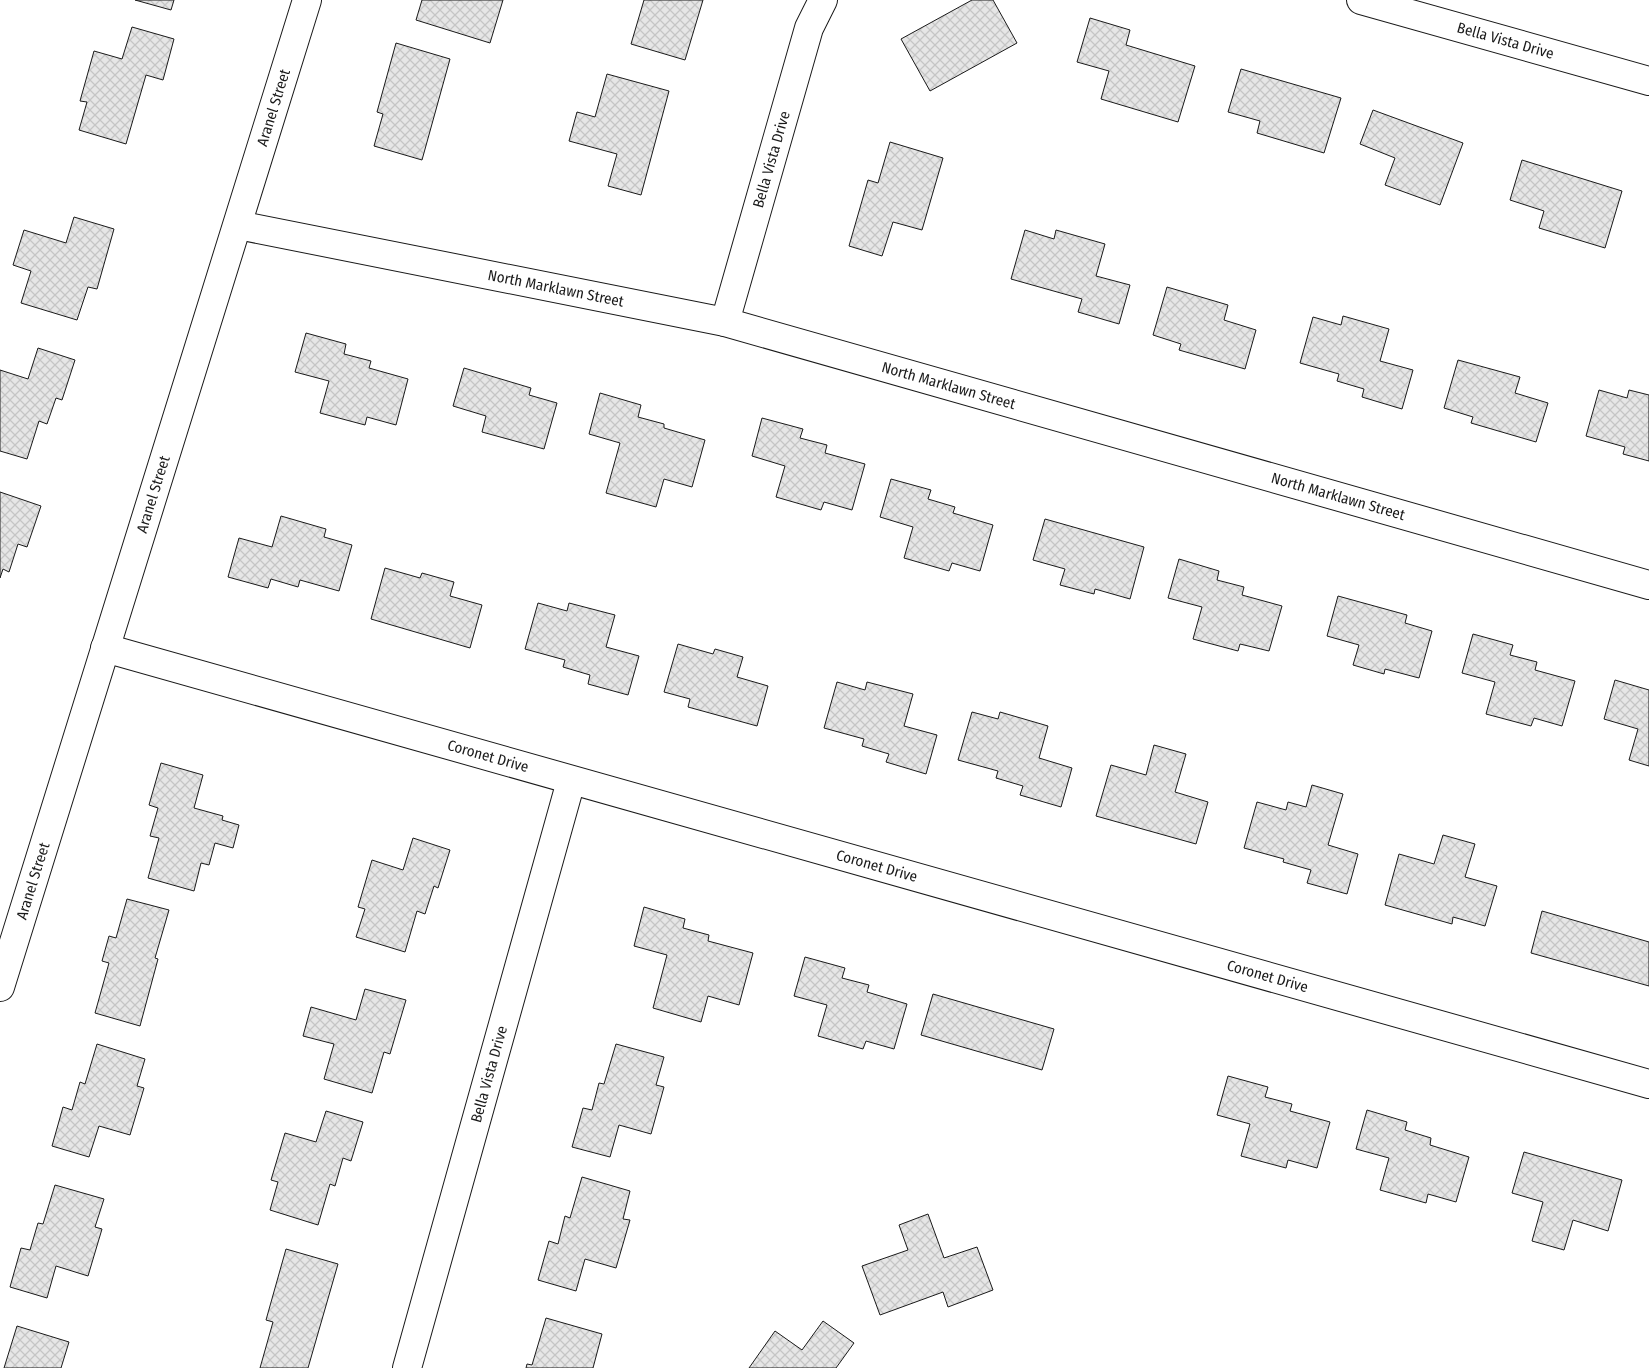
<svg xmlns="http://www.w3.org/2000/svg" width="1649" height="1368" font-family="'Fira Sans Condensed',sans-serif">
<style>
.building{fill:url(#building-cross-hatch);stroke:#1a1a1a}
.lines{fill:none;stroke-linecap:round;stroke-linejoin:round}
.minor-casing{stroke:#1a1a1a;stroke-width:30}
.minor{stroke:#fff;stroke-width:28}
.labels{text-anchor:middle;stroke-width:4;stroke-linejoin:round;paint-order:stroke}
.street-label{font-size:15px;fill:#1a1a1a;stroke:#fff}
</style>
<defs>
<pattern id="building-cross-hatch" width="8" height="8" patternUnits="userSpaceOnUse" patternTransform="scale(1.25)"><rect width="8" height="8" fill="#e6e6e6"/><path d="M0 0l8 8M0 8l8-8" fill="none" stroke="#c5c5c5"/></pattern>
</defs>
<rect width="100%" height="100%" fill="#fff"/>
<g class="building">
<path d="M 135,0 L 174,0 L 171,10 Z"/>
<path d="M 422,0 L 503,0 L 490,43 L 416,20 Z"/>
<path d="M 644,0 L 703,0 L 685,60 L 631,44 Z"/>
<path d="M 972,0 L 993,0 L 1017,43 L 930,91 L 901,39 Z"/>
<path d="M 1090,18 L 1130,30 L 1126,45 L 1195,66 L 1178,122 L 1101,99 L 1109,71 L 1077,62 Z"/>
<path d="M 132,27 L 174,39 L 163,80 L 146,75 L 126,144 L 79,130 L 87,102 L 80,101 L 94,51 L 122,59 Z"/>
<path d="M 396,43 L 450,59 L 422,160 L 374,146 L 383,114 L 377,112 Z"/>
<path d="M 1241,69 L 1341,98 L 1324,153 L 1257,133 L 1260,121 L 1228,112 Z"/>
<path d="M 607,74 L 669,91 L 641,195 L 608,186 L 617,154 L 569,141 L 577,112 L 595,117 Z"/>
<path d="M 1373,110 L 1463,143 L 1440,205 L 1385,185 L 1395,158 L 1360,144 Z"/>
<path d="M 890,142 L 943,158 L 922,230 L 893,222 L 882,256 L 849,246 L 868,180 L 878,183 Z"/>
<path d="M 1522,160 L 1622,191 L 1605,248 L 1539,228 L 1544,211 L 1510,200 Z"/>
<path d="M 74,217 L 114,229 L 97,289 L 88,287 L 77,320 L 21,303 L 31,271 L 13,265 L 24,230 L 66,243 Z"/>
<path d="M 1025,230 L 1054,239 L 1056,230 L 1105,244 L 1096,276 L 1130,285 L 1119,324 L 1078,312 L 1082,299 L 1011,279 Z"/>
<path d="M 1167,287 L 1228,305 L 1224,320 L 1256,330 L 1245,369 L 1179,350 L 1181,344 L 1153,335 Z"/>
<path d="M 1343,316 L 1389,329 L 1380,361 L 1413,370 L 1402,409 L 1362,397 L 1364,389 L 1337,381 L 1339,374 L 1300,363 L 1313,317 L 1341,325 Z"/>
<path d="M 306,333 L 346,344 L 344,354 L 371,361 L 369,368 L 408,379 L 396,425 L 367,417 L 365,425 L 320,413 L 329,381 L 295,372 Z"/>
<path d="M 38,348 L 75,360 L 62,400 L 56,398 L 47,424 L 39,421 L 27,459 L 0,451 L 0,370 L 28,379 Z"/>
<path d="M 1458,360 L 1520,377 L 1515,393 L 1548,403 L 1536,442 L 1471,423 L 1473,417 L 1444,408 Z"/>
<path d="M 464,368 L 531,388 L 529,395 L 557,403 L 544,449 L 482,432 L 486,416 L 453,406 Z"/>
<path d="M 1599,390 L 1627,398 L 1629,390 L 1649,395 L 1649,461 L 1623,454 L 1625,447 L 1586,436 Z"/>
<path d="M 600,393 L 641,405 L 638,417 L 664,424 L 664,428 L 705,440 L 692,487 L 664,479 L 656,507 L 606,493 L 620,443 L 589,434 Z"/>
<path d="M 762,418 L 803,429 L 800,438 L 827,445 L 825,453 L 865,464 L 852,510 L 824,502 L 821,510 L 776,497 L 785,466 L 752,456 Z"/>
<path d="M 891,479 L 931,490 L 928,499 L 955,507 L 953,513 L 993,525 L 980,571 L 952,563 L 949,571 L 904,558 L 913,527 L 880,517 Z"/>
<path d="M 0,492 L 41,506 L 27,547 L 18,544 L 9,572 L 3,569 L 0,578 Z"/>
<path d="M 281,516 L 326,529 L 324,537 L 352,545 L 339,591 L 300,580 L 298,587 L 271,579 L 268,588 L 228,577 L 239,538 L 272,547 Z"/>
<path d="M 1045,519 L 1144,547 L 1130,599 L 1095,589 L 1094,594 L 1060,585 L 1065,569 L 1033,560 Z"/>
<path d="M 1179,559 L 1219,571 L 1217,580 L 1244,587 L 1242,595 L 1282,606 L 1269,651 L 1240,644 L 1238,651 L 1193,639 L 1202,607 L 1168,598 Z"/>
<path d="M 385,568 L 420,578 L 422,573 L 454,582 L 450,596 L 482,605 L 470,648 L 371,619 Z"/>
<path d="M 1338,596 L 1407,615 L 1405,623 L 1432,631 L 1419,678 L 1385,669 L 1384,674 L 1353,665 L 1359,645 L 1327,636 Z"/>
<path d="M 538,603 L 567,611 L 569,603 L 615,615 L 606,647 L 639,656 L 628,695 L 588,684 L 590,675 L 563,667 L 565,660 L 525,649 Z"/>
<path d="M 1473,634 L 1513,645 L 1510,655 L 1537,662 L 1535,670 L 1575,681 L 1562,726 L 1534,718 L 1531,726 L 1486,714 L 1495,682 L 1462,673 Z"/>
<path d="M 678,644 L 713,654 L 715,649 L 743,657 L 737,677 L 768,686 L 757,726 L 688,707 L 690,699 L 664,692 Z"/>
<path d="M 1615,680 L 1649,690 L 1649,766 L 1629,760 L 1638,729 L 1604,719 Z"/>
<path d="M 837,682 L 865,690 L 867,682 L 913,694 L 904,726 L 937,735 L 926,774 L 886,762 L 889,754 L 862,746 L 864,739 L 824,728 Z"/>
<path d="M 972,712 L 998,719 L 1000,712 L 1048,726 L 1039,758 L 1072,768 L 1061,807 L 1020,795 L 1023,786 L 996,778 L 998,771 L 958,760 Z"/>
<path d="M 1154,745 L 1186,754 L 1175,792 L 1208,802 L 1196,844 L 1096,816 L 1111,765 L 1146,775 Z"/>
<path d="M 161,763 L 203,775 L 194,808 L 223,816 L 222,820 L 239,825 L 233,848 L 215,843 L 209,865 L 201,863 L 194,891 L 148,878 L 159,838 L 150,836 L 158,808 L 149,805 Z"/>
<path d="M 1312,785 L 1343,794 L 1328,845 L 1358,854 L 1347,894 L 1307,883 L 1311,870 L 1283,862 L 1284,859 L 1244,848 L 1257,802 L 1286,810 L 1288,802 L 1306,807 Z"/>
<path d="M 1443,835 L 1475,844 L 1465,877 L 1497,886 L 1485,926 L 1453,917 L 1452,924 L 1385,905 L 1399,854 L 1434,864 Z"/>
<path d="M 413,838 L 450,850 L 438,888 L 434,886 L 425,914 L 417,911 L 405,952 L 356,937 L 365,909 L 358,907 L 372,860 L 403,870 Z"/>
<path d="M 127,899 L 169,910 L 155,958 L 158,959 L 140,1026 L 95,1013 L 109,963 L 102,961 L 109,936 L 116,938 Z"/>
<path d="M 644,907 L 685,919 L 683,928 L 709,935 L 708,941 L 753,953 L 739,1005 L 708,996 L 701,1022 L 653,1008 L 667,955 L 634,946 Z"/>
<path d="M 1542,911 L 1649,942 L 1649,986 L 1531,953 Z"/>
<path d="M 805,957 L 845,968 L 842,978 L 869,985 L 867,992 L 907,1004 L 894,1049 L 866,1041 L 863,1049 L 818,1036 L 827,1005 L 794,996 Z"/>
<path d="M 365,989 L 406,1000 L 390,1054 L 384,1052 L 372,1093 L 324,1079 L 334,1044 L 303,1036 L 311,1007 L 356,1020 Z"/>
<path d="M 933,994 L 1054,1029 L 1042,1070 L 921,1035 Z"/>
<path d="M 97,1044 L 145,1059 L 137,1086 L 144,1088 L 130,1135 L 99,1126 L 89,1157 L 52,1146 L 63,1107 L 72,1110 L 80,1082 L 85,1084 Z"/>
<path d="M 616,1044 L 664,1057 L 656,1085 L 664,1087 L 651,1134 L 619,1125 L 610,1157 L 572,1147 L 583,1108 L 592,1110 L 599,1083 L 604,1084 Z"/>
<path d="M 1228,1076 L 1268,1087 L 1265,1097 L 1292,1104 L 1290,1111 L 1330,1122 L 1317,1168 L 1288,1160 L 1286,1168 L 1241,1156 L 1250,1124 L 1217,1115 Z"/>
<path d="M 1367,1110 L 1407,1122 L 1405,1130 L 1431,1138 L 1430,1145 L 1469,1157 L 1456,1202 L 1428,1194 L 1426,1203 L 1380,1190 L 1389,1158 L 1356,1149 Z"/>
<path d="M 326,1111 L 363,1122 L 351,1161 L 343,1158 L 335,1186 L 330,1184 L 318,1225 L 270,1210 L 278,1182 L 271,1180 L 285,1133 L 316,1142 Z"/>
<path d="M 1524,1152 L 1622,1180 L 1608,1231 L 1573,1220 L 1564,1250 L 1532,1241 L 1543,1202 L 1512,1193 Z"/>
<path d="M 582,1177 L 630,1191 L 623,1219 L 630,1220 L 616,1268 L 585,1259 L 576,1291 L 538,1280 L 549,1241 L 558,1244 L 565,1216 L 570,1218 Z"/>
<path d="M 55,1185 L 104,1199 L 95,1227 L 102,1229 L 88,1276 L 56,1266 L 47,1298 L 10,1287 L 21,1248 L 30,1250 L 38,1223 L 43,1224 Z"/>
<path d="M 928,1214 L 944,1258 L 977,1247 L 993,1290 L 948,1307 L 943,1292 L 880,1315 L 862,1266 L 908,1250 L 899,1225 Z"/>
<path d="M 286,1249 L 338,1264 L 308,1368 L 260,1368 L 273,1322 L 266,1320 Z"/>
<path d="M 546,1318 L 602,1334 L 593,1368 L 526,1368 L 527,1364 L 532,1365 Z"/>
<path d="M 823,1321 L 854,1343 L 836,1368 L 749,1368 L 775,1331 L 802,1350 Z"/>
<path d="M 17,1326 L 69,1342 L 61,1368 L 4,1368 Z"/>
</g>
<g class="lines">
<defs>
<g id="minor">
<path id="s1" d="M 1361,0 L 1649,81"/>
<path id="s2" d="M 238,225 L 725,322 L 1649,585"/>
<path id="s3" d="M 725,322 L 809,28 L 823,0"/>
<path id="s4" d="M 105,648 L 1649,1084"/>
<path id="s5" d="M 0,987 L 307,0"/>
<path id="s6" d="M 407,1368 L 571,781"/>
</g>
</defs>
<use href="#minor" class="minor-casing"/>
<use href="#minor" class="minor"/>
</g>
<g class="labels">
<g class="street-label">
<text dy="5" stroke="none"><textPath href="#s1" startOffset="150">Bella Vista Drive</textPath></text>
<text dy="5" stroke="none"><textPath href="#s5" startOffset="921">Aranel Street</textPath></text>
<text dy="5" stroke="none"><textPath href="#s3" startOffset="169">Bella Vista Drive</textPath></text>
<text dy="5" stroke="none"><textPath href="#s2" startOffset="324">North Marklawn Street</textPath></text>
<text dy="5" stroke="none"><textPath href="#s2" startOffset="729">North Marklawn Street</textPath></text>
<text dy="5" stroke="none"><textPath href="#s5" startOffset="516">Aranel Street</textPath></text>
<text dy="5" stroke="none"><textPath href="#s2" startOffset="1134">North Marklawn Street</textPath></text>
<text dy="5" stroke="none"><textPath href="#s4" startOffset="398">Coronet Drive</textPath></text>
<text dy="5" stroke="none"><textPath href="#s4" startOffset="802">Coronet Drive</textPath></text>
<text dy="5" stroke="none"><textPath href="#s5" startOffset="111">Aranel Street</textPath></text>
<text dy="5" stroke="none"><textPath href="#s4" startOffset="1208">Coronet Drive</textPath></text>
<text dy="5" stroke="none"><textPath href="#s6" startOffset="305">Bella Vista Drive</textPath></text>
</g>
</g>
</svg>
